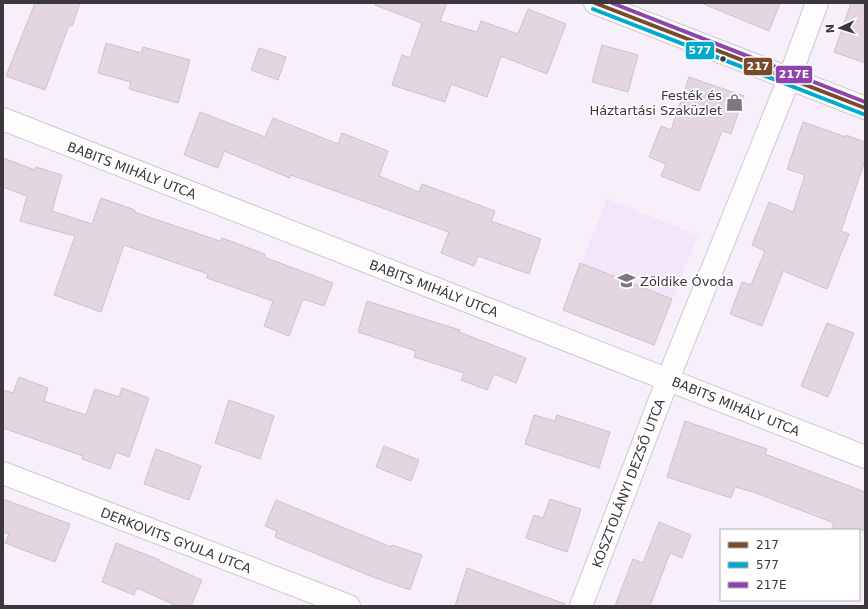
<svg xmlns="http://www.w3.org/2000/svg" width="868" height="609" font-family="'DejaVu Sans',sans-serif">
<style>
.built{fill:#f3e6fb}
.building{fill:#e3d6e1;stroke:#cac3cb}
.lines{fill:none;stroke-linecap:round;stroke-linejoin:round}
.street-casing{stroke:#cdc7d1;stroke-width:24}
.secondary-casing{stroke:#cdc7d1;stroke-width:24}
.street{stroke:#fefdfe;stroke-width:22}
.secondary{stroke:#fefdfe;stroke-width:22}
.bus-1-casing{stroke:#fff;stroke-width:7}
.bus-2-casing{stroke:#fff;stroke-width:7}
.bus-3-casing{stroke:#fff;stroke-width:7}
.bus-1{stroke:#7a4b2a;stroke-width:4}
.bus-2{stroke:#00a9ce;stroke-width:4}
.bus-3{stroke:#8e44ad;stroke-width:4}
.bus-dot{fill:#3c363f;stroke:#fff;stroke-width:1.5}
.labels{text-anchor:middle;stroke-width:3.5;stroke-linejoin:round;paint-order:stroke}
.poi-label{font-size:13px;fill:#3c363f;stroke:#fff;text-anchor:end}
.street-label{font-size:13px;fill:#3c363f;stroke:#fff}
.line-badge{stroke:#fff;stroke-width:1.5}
.badge-label{font-size:11px;text-anchor:middle;font-weight:bold;fill:#fff}
</style>
<rect width="100%" height="100%" fill="#f7f0fb"/>
<path class="built" d="M 607,199 L 698,235 L 654,345 L 563,310 Z"/>
<g class="building">
<path d="M 35,3 L 80,3 L 72,26 L 69,25 L 45,90 L 6,76 Z"/>
<path d="M 375,3 L 447,3 L 440,21 L 477,32 L 481,21 L 518,34 L 528,9 L 566,24 L 547,74 L 501,56 L 487,97 L 451,84 L 445,102 L 392,85 L 402,55 L 410,58 L 422,23 L 375,5 Z"/>
<path d="M 701,3 L 780,3 L 769,31 Z"/>
<path d="M 851,3 L 865,3 L 865,63 L 834,52 Z"/>
<path d="M 106,43 L 141,53 L 143,47 L 190,60 L 178,103 L 129,89 L 131,82 L 98,73 Z"/>
<path d="M 602,45 L 638,55 L 628,92 L 592,82 Z"/>
<path d="M 259,48 L 286,57 L 278,80 L 251,70 Z"/>
<path d="M 689,77 L 744,96 L 731,134 L 722,131 L 699,191 L 661,176 L 666,164 L 649,157 L 661,126 L 671,130 Z"/>
<path d="M 200,112 L 265,137 L 273,118 L 338,144 L 342,133 L 388,151 L 379,176 L 419,192 L 422,184 L 495,211 L 491,221 L 541,239 L 529,274 L 478,256 L 474,266 L 441,253 L 449,232 L 291,175 L 290,178 L 224,151 L 218,168 L 184,155 Z"/>
<path d="M 803,122 L 846,137 L 846,135 L 865,142 L 865,160 L 841,231 L 849,234 L 827,289 L 783,271 L 762,326 L 730,314 L 742,282 L 751,285 L 765,251 L 752,245 L 769,202 L 793,212 L 805,175 L 787,169 Z"/>
<path d="M 3,158 L 35,170 L 36,167 L 62,175 L 52,211 L 92,224 L 101,198 L 135,210 L 134,212 L 220,241 L 222,238 L 265,254 L 264,257 L 333,283 L 324,306 L 303,299 L 289,336 L 264,326 L 273,301 L 207,278 L 208,274 L 124,245 L 101,312 L 54,295 L 75,236 L 20,221 L 27,196 L 3,187 Z"/>
<path d="M 580,263 L 672,299 L 654,345 L 563,310 Z"/>
<path d="M 367,301 L 460,330 L 459,332 L 526,358 L 516,383 L 494,374 L 487,390 L 461,380 L 464,373 L 414,357 L 416,351 L 358,332 Z"/>
<path d="M 827,323 L 854,333 L 828,397 L 801,386 Z"/>
<path d="M 19,377 L 48,388 L 44,401 L 86,415 L 95,389 L 119,397 L 122,388 L 149,398 L 129,457 L 116,452 L 110,469 L 82,459 L 83,456 L 3,428 L 3,390 L 13,393 Z"/>
<path d="M 229,400 L 274,416 L 260,459 L 215,443 Z"/>
<path d="M 534,415 L 555,421 L 557,415 L 610,432 L 599,468 L 525,444 Z"/>
<path d="M 685,421 L 767,449 L 765,454 L 865,492 L 865,530 L 831,530 L 834,523 L 753,492 L 735,487 L 731,498 L 667,477 Z"/>
<path d="M 384,446 L 419,460 L 411,481 L 376,467 Z"/>
<path d="M 156,449 L 201,466 L 189,500 L 144,484 Z"/>
<path d="M 3,499 L 70,524 L 55,562 L 5,543 L 9,534 L 3,532 Z"/>
<path d="M 550,499 L 581,509 L 567,552 L 526,538 L 534,515 L 543,518 Z"/>
<path d="M 276,500 L 391,547 L 392,545 L 422,555 L 410,590 L 373,577 L 275,537 L 277,531 L 265,526 Z"/>
<path d="M 659,522 L 691,535 L 682,558 L 670,553 L 650,606 L 615,606 L 633,559 L 643,563 Z"/>
<path d="M 116,543 L 160,560 L 159,561 L 202,580 L 191,606 L 177,606 L 137,588 L 134,595 L 102,582 Z"/>
<path d="M 467,568 L 565,604 L 565,606 L 455,606 Z"/>
</g>
<g class="lines">
<defs>
<g id="street">
<path d="M 3,119 L 865,457"/>
<path d="M 3,473 L 349,606"/>
<path d="M 581,606 L 668,379 L 789,79 L 817,3"/>
</g>
<path id="secondary" d="M 595,3 L 865,108"/>
</defs>
<use href="#street" class="street-casing"/>
<use href="#secondary" class="secondary-casing"/>
<use href="#street" class="street"/>
<use href="#secondary" class="secondary"/>
<defs>
<path id="bus-1" d="M 595,3 L 865,108"/>
<path id="bus-2" d="M 593,9 L 863,114"/>
<path id="bus-3" d="M 612,3 L 865,102"/>
</defs>
<use href="#bus-1" class="bus-1-casing"/>
<use href="#bus-2" class="bus-2-casing"/>
<use href="#bus-3" class="bus-3-casing"/>
<use href="#bus-1" class="bus-1"/>
<use href="#bus-2" class="bus-2"/>
<use href="#bus-3" class="bus-3"/>
</g>
<defs>
<symbol id="shop-bare" viewBox="-9 -9 18 18"><path d="M-5-2.5h2.3a2.7 3.5 0 0 1 5.4 0H5L5.5 6h-11ZM-1.5-2.5h3a1.5 2.3 0 0 0-3 0Z" fill="#7d7781" stroke="#fff" stroke-width="2.5" paint-order="stroke"/></symbol>
<symbol id="school-bare" viewBox="-9 -9 18 18"><path d="M0-5L7-2L0 1L-7-2ZM-4 1L0 2.5L4 1V4Q0 6-4 4Z" fill="#7d7781" stroke="#fff" stroke-width="2.5" paint-order="stroke"/></symbol>
</defs>
<g fill-rule="evenodd">
<use href="#shop-bare" x="722" y="90" width="25" height="25"/>
<use href="#school-bare" x="614" y="268" width="25" height="25"/>
</g>
<circle class="bus-dot" cx="723" cy="59" r="3.5"/>
<g class="labels">
<g class="poi-label">
<text x="722" y="100">Festék és<tspan x="722" dy="15">Háztartási Szaküzlet</tspan></text>
<text x="640" y="286" text-anchor="start">Zöldike Óvoda</text>
</g>
<g class="street-label">
<text transform="translate(132 170) rotate(21)" y="5">BABITS MIHÁLY UTCA</text>
<text transform="translate(434 288) rotate(21)" y="5">BABITS MIHÁLY UTCA</text>
<text transform="translate(736 406) rotate(22)" y="5">BABITS MIHÁLY UTCA</text>
<text transform="translate(628 483) rotate(-69)" y="5">KOSZTOLÁNYI DEZSŐ UTCA</text>
<text transform="translate(176 540) rotate(21)" y="5">DERKOVITS GYULA UTCA</text>
</g>
</g>
<g class="line-badge">
<rect x="685" y="41" width="30" height="19" rx="4" fill="#00a9ce"/>
<rect x="743" y="57" width="30" height="19" rx="4" fill="#7a4b2a"/>
<rect x="775" y="65" width="38" height="19" rx="4" fill="#8e44ad"/>
</g>
<g class="badge-label">
<text x="700" y="54">577</text>
<text x="758" y="70">217</text>
<text x="794" y="78">217E</text>
</g>
<rect width="868" height="609" fill="none" stroke="#3c363f" stroke-width="8"/>
<rect x="720" y="529" width="140" height="72" fill="#ffffff" stroke="#b1afb2"/>
<rect x="728" y="542" width="20" height="6" fill="#7a4b2a" stroke="#b1afb2"/>
<text x="756" y="549" font-size="12" fill="#3c363f">217</text>
<rect x="728" y="562" width="20" height="6" fill="#00a9ce" stroke="#b1afb2"/>
<text x="756" y="569" font-size="12" fill="#3c363f">577</text>
<rect x="728" y="582" width="20" height="6" fill="#8e44ad" stroke="#b1afb2"/>
<text x="756" y="589" font-size="12" fill="#3c363f">217E</text>
<g transform="translate(840 28) rotate(266)" stroke="#ffffff" stroke-width="3" paint-order="stroke">
<path d="M0-3L7 15L0 10L-7 15Z" fill="#3c363f"/>
<text y="-6" font-size="11" font-weight="bold" text-anchor="middle" fill="#3c363f">N</text>
</g>
</svg>
